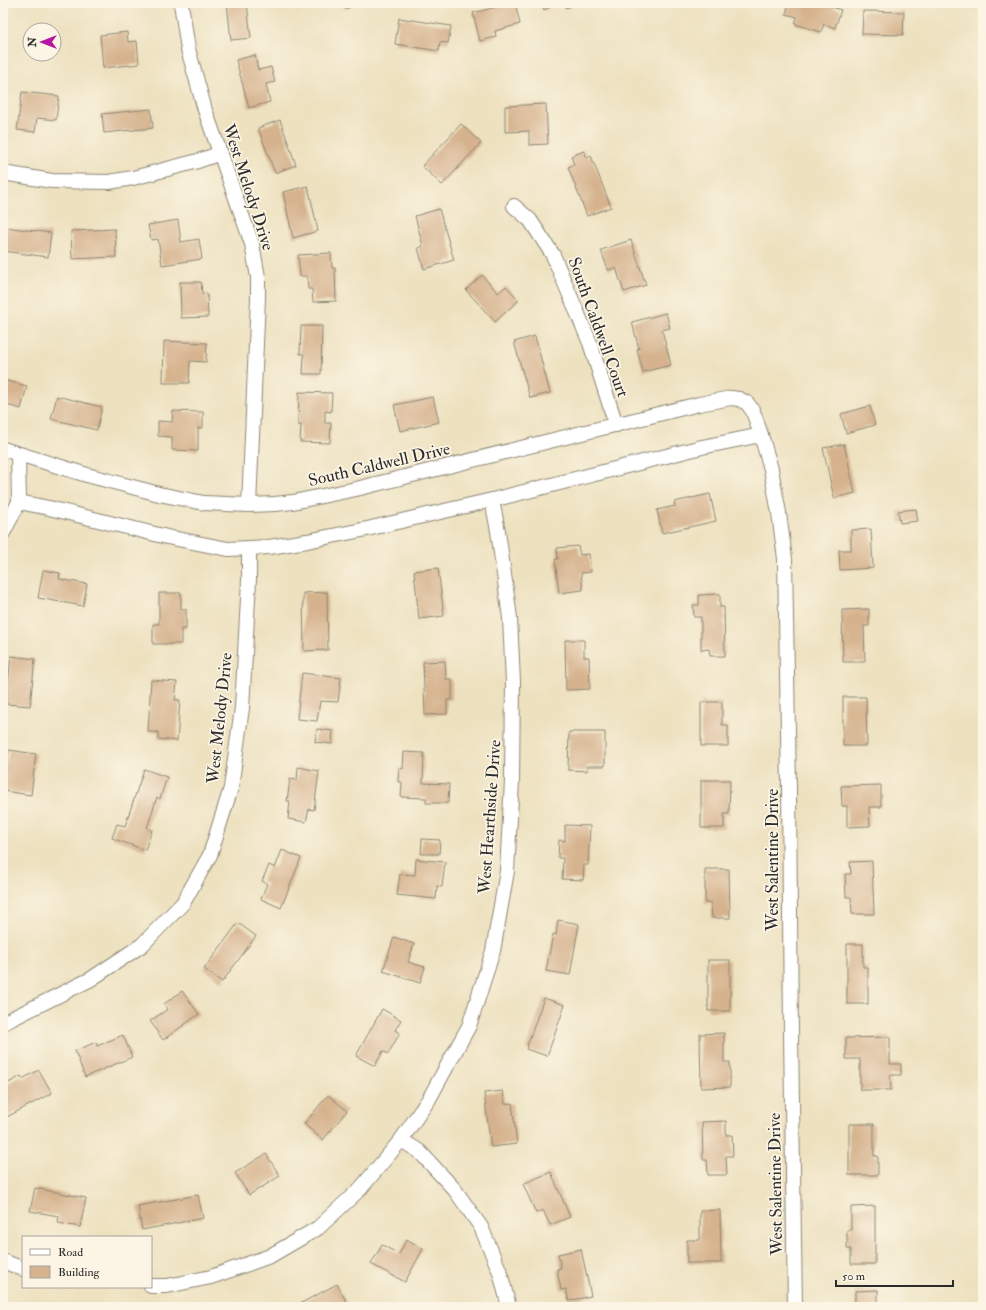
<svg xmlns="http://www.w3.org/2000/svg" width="986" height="1310" font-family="'IM FELL Double Pica',serif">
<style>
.building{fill:#d6b38e}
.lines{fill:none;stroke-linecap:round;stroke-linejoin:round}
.street-casing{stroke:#8c8675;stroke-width:16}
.street{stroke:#fff;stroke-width:14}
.labels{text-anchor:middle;stroke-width:3.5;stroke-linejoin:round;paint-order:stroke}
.street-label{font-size:17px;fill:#2b2b2b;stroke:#fcf5e5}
</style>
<rect width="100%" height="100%" fill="#fcf5e5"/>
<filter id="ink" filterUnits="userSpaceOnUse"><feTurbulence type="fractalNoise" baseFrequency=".025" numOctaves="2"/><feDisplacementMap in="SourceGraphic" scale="8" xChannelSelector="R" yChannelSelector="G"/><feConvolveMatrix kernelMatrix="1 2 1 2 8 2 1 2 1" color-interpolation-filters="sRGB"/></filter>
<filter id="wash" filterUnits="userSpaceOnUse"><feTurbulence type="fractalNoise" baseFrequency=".012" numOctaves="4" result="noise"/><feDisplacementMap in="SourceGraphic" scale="16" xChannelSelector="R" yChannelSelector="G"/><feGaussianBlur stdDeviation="0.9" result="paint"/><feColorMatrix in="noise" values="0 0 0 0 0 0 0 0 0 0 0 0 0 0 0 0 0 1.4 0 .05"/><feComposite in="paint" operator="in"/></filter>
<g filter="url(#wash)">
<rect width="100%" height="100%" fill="#ede1bf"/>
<g id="blocks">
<g class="building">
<path d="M 227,3 L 247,3 L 251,38 L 231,40 Z"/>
<path d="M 343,3 L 360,3 L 345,9 Z"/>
<path d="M 512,3 L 515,3 L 520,24 L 495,31 L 496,37 L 480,41 L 473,13 Z"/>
<path d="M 541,3 L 558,3 L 544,10 Z"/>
<path d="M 564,3 L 577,3 L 566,8 Z"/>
<path d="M 760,3 L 768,3 L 766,7 Z"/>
<path d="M 789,3 L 820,3 L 841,10 L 835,28 L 824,24 L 821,32 L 795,24 L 797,17 L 786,14 Z"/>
<path d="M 863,11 L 904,12 L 903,35 L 862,34 Z"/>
<path d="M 399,18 L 451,26 L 448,43 L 440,42 L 439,51 L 395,44 Z"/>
<path d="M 127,32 L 128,42 L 137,41 L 139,64 L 103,68 L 100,35 Z"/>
<path d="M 255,55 L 258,70 L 271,67 L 275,82 L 266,84 L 270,102 L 249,108 L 236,60 Z"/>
<path d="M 22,92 L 59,96 L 56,120 L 37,118 L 35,132 L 17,130 Z"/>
<path d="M 546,104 L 548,144 L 529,145 L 529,131 L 505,132 L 505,106 Z"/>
<path d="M 151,109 L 153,128 L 104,133 L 102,114 Z"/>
<path d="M 280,120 L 296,165 L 275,173 L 258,128 Z"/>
<path d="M 461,124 L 481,143 L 442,185 L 422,166 Z"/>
<path d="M 584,151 L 587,158 L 591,156 L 611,207 L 587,216 L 568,167 L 574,165 L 571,156 Z"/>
<path d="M 308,186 L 318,231 L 293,238 L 283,192 Z"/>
<path d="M 439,209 L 454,260 L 424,269 L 418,248 L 423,246 L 415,216 Z"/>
<path d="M 178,220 L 181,242 L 199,239 L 202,259 L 162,265 L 158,239 L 151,240 L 148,225 Z"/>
<path d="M 5,227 L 51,233 L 48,257 L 3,251 Z"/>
<path d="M 115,229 L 116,257 L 72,259 L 71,231 Z"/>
<path d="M 631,240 L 646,285 L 624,292 L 616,268 L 608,270 L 601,250 Z"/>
<path d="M 331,253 L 332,268 L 335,268 L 336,301 L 313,302 L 312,289 L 308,289 L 307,276 L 300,276 L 298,255 Z"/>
<path d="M 482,275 L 498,293 L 506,286 L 519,300 L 495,322 L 466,290 Z"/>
<path d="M 180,282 L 201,282 L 202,294 L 207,293 L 208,317 L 181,318 Z"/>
<path d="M 666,313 L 670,328 L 662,330 L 671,365 L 643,372 L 637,349 L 639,349 L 632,322 Z"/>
<path d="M 301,326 L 322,326 L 321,374 L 303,374 L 304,354 L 300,354 Z"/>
<path d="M 535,336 L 550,393 L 530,398 L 514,342 Z"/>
<path d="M 164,341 L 207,343 L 206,362 L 190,361 L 189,383 L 163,383 Z"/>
<path d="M 3,380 L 27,386 L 21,409 L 3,404 Z"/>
<path d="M 299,392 L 332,393 L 331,412 L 325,411 L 325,423 L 331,423 L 330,443 L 300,442 L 301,425 L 298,425 Z"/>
<path d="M 57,396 L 102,407 L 97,430 L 51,419 Z"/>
<path d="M 433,397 L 439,422 L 400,431 L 394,405 Z"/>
<path d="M 870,406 L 875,425 L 846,433 L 841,414 Z"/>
<path d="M 173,411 L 203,412 L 203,428 L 198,428 L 198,451 L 172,450 L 172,437 L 158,436 L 158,421 L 172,422 Z"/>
<path d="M 844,444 L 855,493 L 834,498 L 823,448 Z"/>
<path d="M 710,494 L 716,521 L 662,533 L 657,510 L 675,506 L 674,502 Z"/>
<path d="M 916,509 L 918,521 L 900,523 L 898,511 Z"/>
<path d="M 871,529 L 873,568 L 840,570 L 839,550 L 851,550 L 851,530 Z"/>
<path d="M 578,546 L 580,555 L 589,554 L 591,572 L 581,573 L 583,590 L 559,593 L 555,559 L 558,559 L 557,548 Z"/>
<path d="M 438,568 L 444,616 L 419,619 L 414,571 Z"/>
<path d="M 43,570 L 60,573 L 59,579 L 87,584 L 83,606 L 38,598 Z"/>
<path d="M 327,592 L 328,650 L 304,651 L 303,593 Z"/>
<path d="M 159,593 L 181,593 L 181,609 L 186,609 L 186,629 L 181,629 L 181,644 L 153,644 L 153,624 L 159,624 Z"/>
<path d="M 720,594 L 720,607 L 724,607 L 725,656 L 710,656 L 709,649 L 701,650 L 701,617 L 694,617 L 693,605 L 699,605 L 699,595 Z"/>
<path d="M 869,609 L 869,626 L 864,626 L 865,662 L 843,662 L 842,610 Z"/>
<path d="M 565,640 L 584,640 L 584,657 L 589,657 L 590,689 L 566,690 Z"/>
<path d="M 11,656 L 35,659 L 30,706 L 6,704 Z"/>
<path d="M 445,661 L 446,679 L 452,679 L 452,700 L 447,700 L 447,714 L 425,715 L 423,662 Z"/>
<path d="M 302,673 L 341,678 L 338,702 L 320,701 L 317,721 L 297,719 Z"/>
<path d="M 151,680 L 177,682 L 175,700 L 180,700 L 177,741 L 158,739 L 158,732 L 148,732 Z"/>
<path d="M 843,697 L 866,697 L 867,746 L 843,746 Z"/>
<path d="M 701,702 L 722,702 L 722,725 L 728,725 L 728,746 L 701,746 Z"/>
<path d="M 317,729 L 333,731 L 332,744 L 315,742 Z"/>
<path d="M 569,732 L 605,732 L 605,766 L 587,766 L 587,771 L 568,770 Z"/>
<path d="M 9,750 L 36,754 L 31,795 L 3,791 L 3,769 L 6,769 Z"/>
<path d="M 404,752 L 424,753 L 423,783 L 449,784 L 448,803 L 426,803 L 426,798 L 401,797 L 402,782 L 398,782 L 399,768 L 403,769 Z"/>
<path d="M 298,767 L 319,771 L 314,810 L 309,809 L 306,822 L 288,819 L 290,801 L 287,801 L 290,779 L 297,780 Z"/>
<path d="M 144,769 L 167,777 L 160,799 L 157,797 L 147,828 L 152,830 L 145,850 L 112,838 L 117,824 L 125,826 Z"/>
<path d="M 701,780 L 730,780 L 729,814 L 724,814 L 724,828 L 701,828 Z"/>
<path d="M 881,785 L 881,807 L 869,807 L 870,826 L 847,827 L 847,806 L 842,806 L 841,786 Z"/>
<path d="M 565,825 L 590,826 L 588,865 L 584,865 L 583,880 L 562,879 L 563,858 L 558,858 L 559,840 L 565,841 Z"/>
<path d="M 422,839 L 440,840 L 439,854 L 421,854 Z"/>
<path d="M 282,850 L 301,858 L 281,908 L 261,899 L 267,884 L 262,881 L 269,865 L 275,868 Z"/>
<path d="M 416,859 L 445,862 L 442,887 L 437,886 L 436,899 L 397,895 L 400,874 L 415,875 Z"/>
<path d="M 872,861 L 874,914 L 852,914 L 851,897 L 846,897 L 845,874 L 851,874 L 850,862 Z"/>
<path d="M 705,869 L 729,869 L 730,918 L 712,918 L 711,903 L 705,903 Z"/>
<path d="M 558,920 L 579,924 L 570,975 L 546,971 L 553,934 L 556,935 Z"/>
<path d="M 238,923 L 256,936 L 222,982 L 204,969 Z"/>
<path d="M 394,937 L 414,944 L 408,962 L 425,967 L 420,983 L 383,971 Z"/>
<path d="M 847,944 L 863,944 L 863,967 L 868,967 L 868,1004 L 847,1004 Z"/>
<rect x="708" y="960" width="22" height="51"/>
<path d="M 182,991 L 199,1014 L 163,1040 L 150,1021 L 168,1009 L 164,1004 Z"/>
<path d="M 544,998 L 565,1005 L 547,1056 L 526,1049 Z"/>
<path d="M 382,1009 L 401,1020 L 395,1030 L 400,1033 L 388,1054 L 383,1051 L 375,1066 L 356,1056 Z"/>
<path d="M 724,1033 L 724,1062 L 730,1062 L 730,1087 L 701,1088 L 700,1034 Z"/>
<path d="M 123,1035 L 132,1057 L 85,1077 L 75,1051 L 96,1042 L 97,1046 Z"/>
<path d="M 890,1037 L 890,1064 L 901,1064 L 901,1075 L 890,1075 L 891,1090 L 860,1090 L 860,1059 L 846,1059 L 846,1038 Z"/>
<path d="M 39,1070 L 52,1093 L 3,1119 L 3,1093 L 6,1092 L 3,1086 L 21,1076 L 22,1079 Z"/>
<path d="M 503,1091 L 505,1104 L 512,1103 L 517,1144 L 491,1147 L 484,1093 Z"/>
<path d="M 328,1095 L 347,1111 L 323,1140 L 304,1124 Z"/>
<path d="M 726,1121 L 726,1135 L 732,1135 L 733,1156 L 726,1156 L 727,1175 L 708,1175 L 707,1160 L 703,1160 L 702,1122 Z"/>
<path d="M 849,1124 L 874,1124 L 874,1156 L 878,1156 L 878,1175 L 849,1175 Z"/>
<path d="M 266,1154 L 280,1176 L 249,1195 L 235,1173 Z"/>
<path d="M 551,1172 L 570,1217 L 550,1225 L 543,1210 L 536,1213 L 523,1184 Z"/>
<path d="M 35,1188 L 86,1198 L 80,1227 L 58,1223 L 59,1216 L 30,1211 Z"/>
<path d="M 198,1195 L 203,1218 L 142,1230 L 138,1206 Z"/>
<path d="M 875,1206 L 875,1264 L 851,1264 L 851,1249 L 847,1249 L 847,1230 L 851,1230 L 851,1207 Z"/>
<path d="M 720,1210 L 721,1263 L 687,1263 L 687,1240 L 700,1240 L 700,1211 Z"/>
<path d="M 407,1239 L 423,1249 L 405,1282 L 371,1264 L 382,1245 L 399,1254 Z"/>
<path d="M 581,1249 L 591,1296 L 569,1301 L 566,1289 L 561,1290 L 557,1269 L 561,1268 L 558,1254 Z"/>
<path d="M 337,1284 L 348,1305 L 344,1307 L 294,1307 Z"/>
<path d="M 878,1290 L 878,1307 L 855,1307 L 855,1291 Z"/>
</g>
</g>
</g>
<g filter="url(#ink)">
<use href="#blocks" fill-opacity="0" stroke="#8c8675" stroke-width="1"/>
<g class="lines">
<defs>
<g id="street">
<path d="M 181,3 L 188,49 L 205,110 L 252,244 L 258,277 L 258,298 L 249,505"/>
<path d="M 3,173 L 52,181 L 109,182 L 133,178 L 198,161 L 221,153"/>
<path d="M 514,206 L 530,220 L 553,255 L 590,343 L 616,425"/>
<path d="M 3,449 L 87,475 L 159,494 L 204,503 L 249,505 L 275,504 L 293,502 L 356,489 L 699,404 L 731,398 L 739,399 L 747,403 L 753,411 L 761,435 L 771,469 L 779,513 L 785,559 L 789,788 L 791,1034 L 795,1307"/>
<path d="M 19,502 L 49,508 L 167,537 L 228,549 L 269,547 L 307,541 L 367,529 L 492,500 L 702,447 L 761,435"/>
<path d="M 3,533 L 19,502 L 18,454"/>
<path d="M 3,1023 L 91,979 L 142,945 L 183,903 L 210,855 L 231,788 L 242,708 L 249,580 L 249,548"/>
<path d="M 401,1140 L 419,1151 L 455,1190 L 481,1227 L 500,1272 L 509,1307"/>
<path d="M 3,1261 L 23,1269"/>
<path d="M 151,1286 L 167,1286 L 211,1277 L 270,1256 L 318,1228 L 361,1188 L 401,1140 L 429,1099 L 469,1026 L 493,951 L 507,871 L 512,781 L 513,682 L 510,618 L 498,531 L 492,500"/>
</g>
</defs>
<use href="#street" class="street-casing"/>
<use href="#street" class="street"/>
</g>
</g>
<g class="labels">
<g class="street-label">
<text transform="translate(249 187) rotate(72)" y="6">West Melody Drive</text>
<text transform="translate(599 327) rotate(70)" y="6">South Caldwell Court</text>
<text transform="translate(379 464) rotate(-13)" y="6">South Caldwell Drive</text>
<text transform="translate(219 718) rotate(-84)" y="6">West Melody Drive</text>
<text transform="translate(489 817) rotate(-86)" y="6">West Hearthside Drive</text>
<text transform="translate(772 860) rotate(-90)" y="6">West Salentine Drive</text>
<text transform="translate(775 1184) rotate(-91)" y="6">West Salentine Drive</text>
</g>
</g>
<rect width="986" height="1310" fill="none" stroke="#fcf5e5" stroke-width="16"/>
<rect x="22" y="1236" width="130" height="52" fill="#fcf5e5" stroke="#a8a49b"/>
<rect x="30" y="1249" width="20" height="6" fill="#ffffff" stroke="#a8a49b"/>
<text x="58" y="1256" font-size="12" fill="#2b2b2b">Road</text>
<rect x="30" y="1266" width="20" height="12" fill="#d6b38e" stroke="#a8a49b"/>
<text x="58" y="1276" font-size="12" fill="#2b2b2b">Building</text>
<g transform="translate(42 42) rotate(270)"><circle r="19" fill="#fcf5e5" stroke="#a8a49b"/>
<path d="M0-3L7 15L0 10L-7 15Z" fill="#b5179e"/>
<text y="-6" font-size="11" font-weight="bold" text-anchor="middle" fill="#2b2b2b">N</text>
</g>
<path d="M836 1280v6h117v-6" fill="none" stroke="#2b2b2b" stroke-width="2"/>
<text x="842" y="1280" font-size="12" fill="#2b2b2b" stroke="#fcf5e5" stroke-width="3" paint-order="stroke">50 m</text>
</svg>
